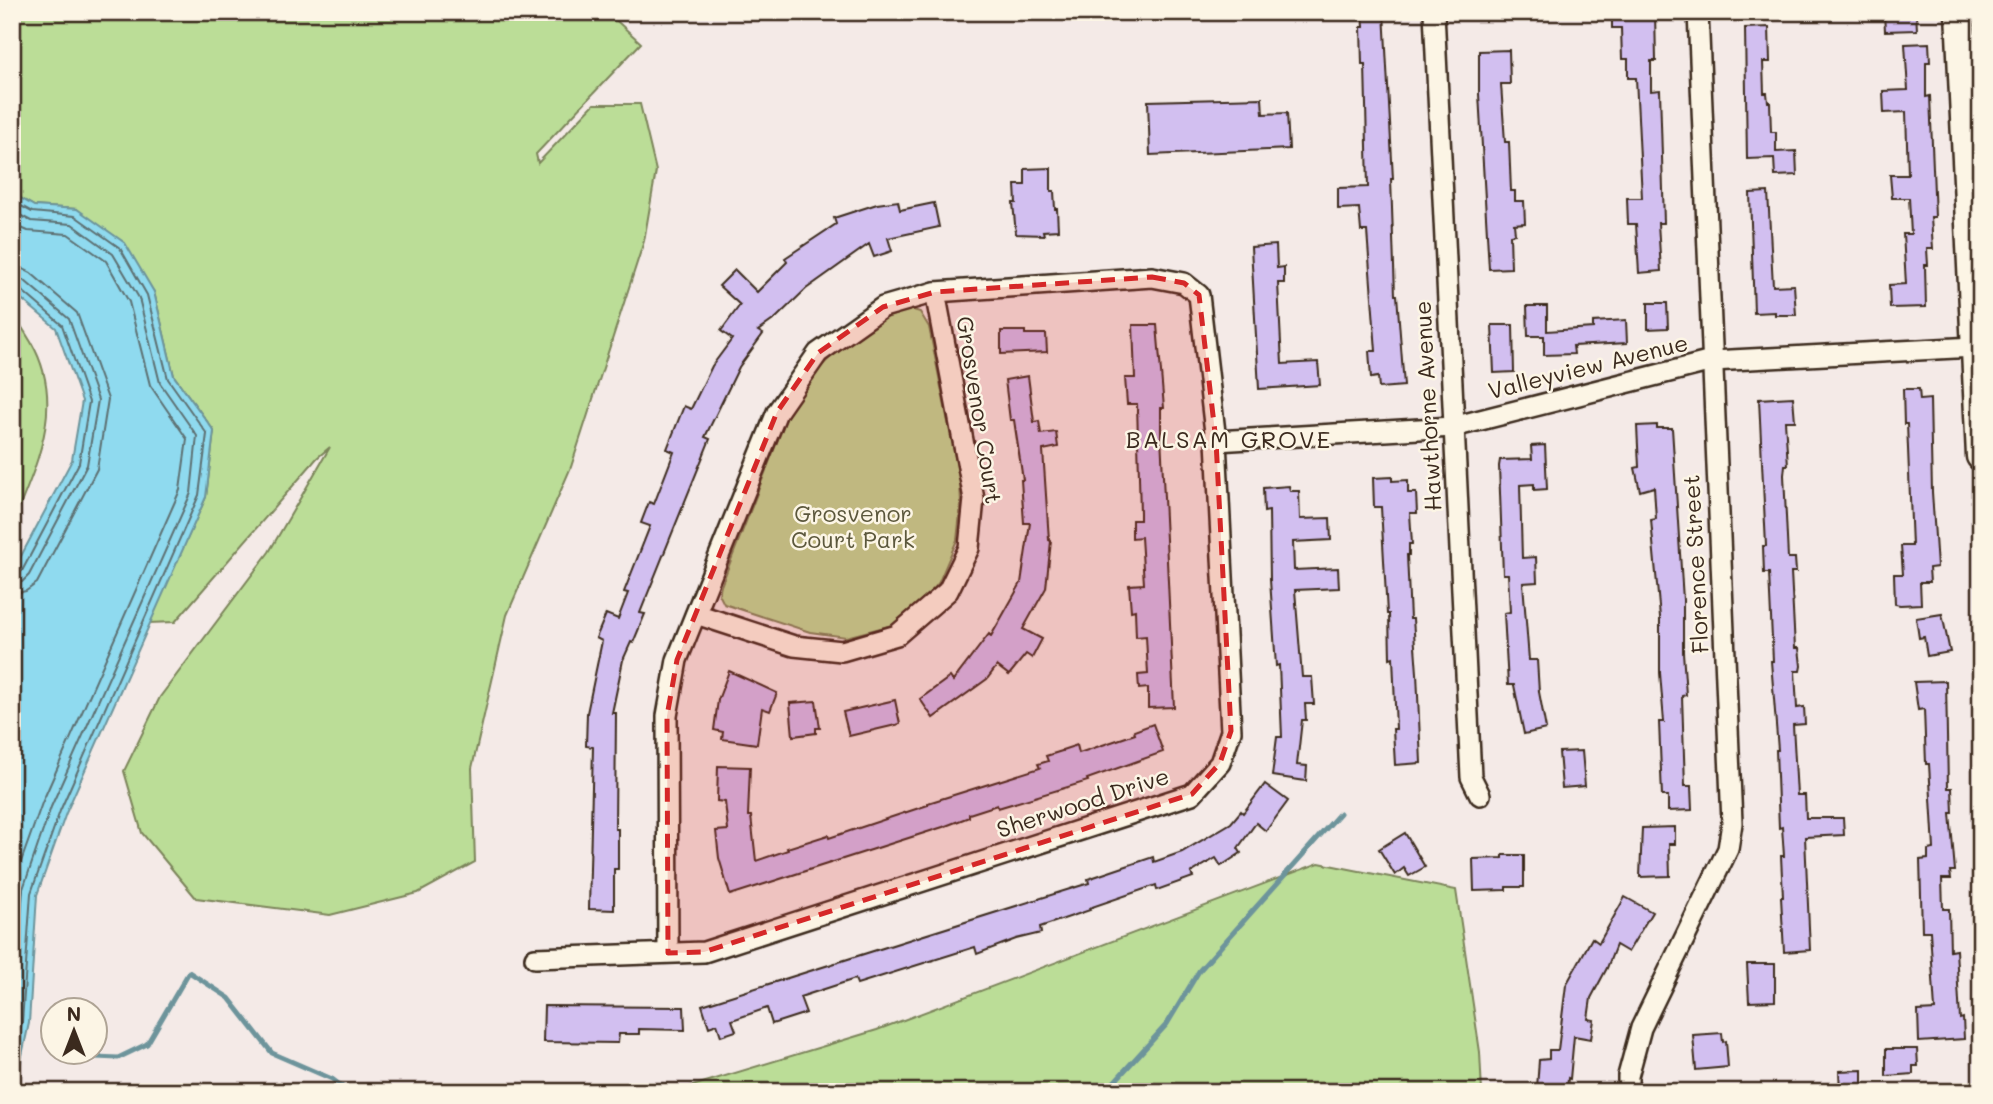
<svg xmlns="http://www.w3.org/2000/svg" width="1993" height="1104" font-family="Mali,sans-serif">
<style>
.green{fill:#bbdd97;stroke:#7b845a;stroke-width:2}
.water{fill:#8fdaef;stroke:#6d949b;stroke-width:2}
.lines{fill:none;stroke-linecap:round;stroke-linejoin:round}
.shore{stroke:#5d7072;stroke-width:2}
.stream{stroke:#6d949b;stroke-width:5}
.building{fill:#d2bff0;stroke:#3b2a1e;stroke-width:2}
.street-casing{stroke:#3b2a1e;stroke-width:24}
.secondary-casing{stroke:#3b2a1e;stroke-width:33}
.street{stroke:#fcf5e5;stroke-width:19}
.secondary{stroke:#fcf5e5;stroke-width:28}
.marked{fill:#d62828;fill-opacity:0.2;stroke:#d62828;stroke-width:5;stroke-dasharray:14 9;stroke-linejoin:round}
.labels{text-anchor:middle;stroke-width:5;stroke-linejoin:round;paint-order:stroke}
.street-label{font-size:23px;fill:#3b2a1e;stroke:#fcf5e5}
.park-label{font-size:23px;fill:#5b573c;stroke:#fcf5e5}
.neighbourhood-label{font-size:24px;letter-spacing:2px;fill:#3b2a1e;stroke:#fcf5e5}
</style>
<rect width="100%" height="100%" fill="#f4eae7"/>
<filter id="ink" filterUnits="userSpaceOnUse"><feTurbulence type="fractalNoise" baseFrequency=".0143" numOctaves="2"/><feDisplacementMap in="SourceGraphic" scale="14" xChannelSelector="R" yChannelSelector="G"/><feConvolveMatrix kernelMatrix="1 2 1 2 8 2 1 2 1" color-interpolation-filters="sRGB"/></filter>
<g filter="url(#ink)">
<g class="green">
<path d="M 12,12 L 607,12 L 641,43 L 536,154 L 538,163 L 594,104 L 640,104 L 656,171 L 644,241 L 571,467 L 507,615 L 472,768 L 475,862 L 418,893 L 330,915 L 196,898 L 142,833 L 124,771 L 160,697 L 269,552 L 330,447 L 317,458 L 175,622 L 149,623 L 206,497 L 214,431 L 174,376 L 154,292 L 77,209 L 34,206 L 12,193 Z"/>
<path d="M 910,309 L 920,312 L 929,327 L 960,482 L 961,504 L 957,540 L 939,582 L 927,598 L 896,624 L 846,637 L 810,632 L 724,604 L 719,594 L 721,586 L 791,406 L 816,372 L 845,342 L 873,323 Z"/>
<path d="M 12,315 C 20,322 25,333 31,342 C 67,404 36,466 12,525 Z"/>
<path d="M 1319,863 L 1456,890 L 1480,1052 L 1482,1092 L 678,1092 L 679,1090 L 877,1030 Z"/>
</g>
<path class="water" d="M 12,193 L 34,206 L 77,209 L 125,243 L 154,292 L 174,376 L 214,431 L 206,497 L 66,813 L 37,895 L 29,1023 L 14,1092 L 12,573 L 72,460 L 82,401 L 56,328 L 12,291 Z"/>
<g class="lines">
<g class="shore">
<path d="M 12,201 L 32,212 L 75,216 L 120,248 L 147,295 L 168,379 L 207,434 L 199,495 L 60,811 L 31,893 L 22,1022 L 12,1070"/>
<path d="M 12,211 L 31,221 L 72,224 L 113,254 L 139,298 L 160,383 L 197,436 L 191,493 L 51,807 L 23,889 L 12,1028"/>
<path d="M 12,224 L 28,231 L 68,234 L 106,261 L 129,302 L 150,385 L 187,439 L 180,490 L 42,803 L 12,887"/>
<path d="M 12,267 L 21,268 L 31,273 L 77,313 L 108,399 L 97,469 L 37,583 L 26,591 L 12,594"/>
<path d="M 12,277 L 25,281 L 69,319 L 98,400 L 87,465 L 29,575 L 22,582 L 12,584"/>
<path d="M 12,286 L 19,288 L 62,325 L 89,402 L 79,463 L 22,571 L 12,575"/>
</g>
<g class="stream">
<path d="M 73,1056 L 118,1058 L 147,1044 L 189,972 L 229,998 L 272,1053 L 332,1079 L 349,1092"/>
<path d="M 1105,1092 L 1167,1024 L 1199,971 L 1340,813"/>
</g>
</g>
<g class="building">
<path d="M 1363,12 L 1384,12 L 1393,179 L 1391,179 L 1395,295 L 1397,295 L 1404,386 L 1379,388 L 1378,377 L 1371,378 L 1369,351 L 1376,351 L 1367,231 L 1361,231 L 1359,208 L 1338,209 L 1338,188 L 1368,187 L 1365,64 L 1362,64 L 1361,27 L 1364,27 Z"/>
<path d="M 1612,12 L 1655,12 L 1656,61 L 1651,61 L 1651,91 L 1660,90 L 1664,223 L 1658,223 L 1661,271 L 1639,273 L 1636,224 L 1628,224 L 1627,198 L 1642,198 L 1636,78 L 1628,78 L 1628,59 L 1622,59 L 1621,28 L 1612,28 Z"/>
<path d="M 1884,12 L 1916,12 L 1917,30 L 1885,31 Z"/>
<path d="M 1769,27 L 1770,62 L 1763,62 L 1764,93 L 1767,93 L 1768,102 L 1770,102 L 1771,132 L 1776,132 L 1776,152 L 1796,151 L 1797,175 L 1775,176 L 1774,158 L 1747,159 L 1745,28 Z"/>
<path d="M 1929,43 L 1930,62 L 1926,62 L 1926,97 L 1930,96 L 1935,217 L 1931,217 L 1933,249 L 1927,249 L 1928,265 L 1925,265 L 1926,307 L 1890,308 L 1889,285 L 1906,284 L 1903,234 L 1911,234 L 1909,198 L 1892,198 L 1890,175 L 1908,175 L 1906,112 L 1884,113 L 1883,91 L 1908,90 L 1905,44 Z"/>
<path d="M 1509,50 L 1510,84 L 1501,84 L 1505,142 L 1509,142 L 1511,191 L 1515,191 L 1515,201 L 1524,201 L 1525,223 L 1514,224 L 1515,234 L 1510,235 L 1511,268 L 1489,269 L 1479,94 L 1479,51 Z"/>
<path d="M 1262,98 L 1263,114 L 1287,113 L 1289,149 L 1150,155 L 1148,101 Z"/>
<path d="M 1051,168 L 1051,191 L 1054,191 L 1055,209 L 1057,209 L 1058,230 L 1043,231 L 1044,235 L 1016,234 L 1013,203 L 1016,203 L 1015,185 L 1025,185 L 1025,169 Z"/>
<path d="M 1768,192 L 1773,286 L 1794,285 L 1796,315 L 1775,315 L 1775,312 L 1754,313 L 1750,193 Z"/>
<path d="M 898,201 L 900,210 L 934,203 L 939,227 L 888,238 L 892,251 L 874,257 L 869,244 L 806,289 L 776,318 L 758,331 L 763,334 L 739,367 L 705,437 L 710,439 L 640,613 L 645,614 L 633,643 L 631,642 L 623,660 L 612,713 L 616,713 L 615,829 L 618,829 L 618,869 L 614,869 L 614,910 L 589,909 L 593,747 L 586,746 L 587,713 L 602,641 L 596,638 L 606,614 L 618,619 L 628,593 L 624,592 L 650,526 L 641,523 L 649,502 L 654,504 L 674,452 L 667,449 L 684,406 L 691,409 L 712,366 L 732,339 L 721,331 L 740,305 L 719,286 L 735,270 L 757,292 L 787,262 L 785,258 L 836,224 L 834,218 L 877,204 Z"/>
<path d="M 1276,245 L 1277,268 L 1284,267 L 1284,283 L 1278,283 L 1282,364 L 1318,362 L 1320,385 L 1259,389 L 1251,247 Z"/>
<path d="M 1648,303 L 1667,303 L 1668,328 L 1648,329 Z"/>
<path d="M 1527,306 L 1547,306 L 1547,331 L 1593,328 L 1593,322 L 1626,320 L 1627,343 L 1573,346 L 1574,354 L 1544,355 L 1544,336 L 1528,336 Z"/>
<path d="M 1133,325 L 1157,325 L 1164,408 L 1161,408 L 1161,435 L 1174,707 L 1148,708 L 1148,688 L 1139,689 L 1138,675 L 1148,674 L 1146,636 L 1136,637 L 1135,610 L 1131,611 L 1129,585 L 1144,584 L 1141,537 L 1132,538 L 1132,520 L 1140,520 L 1140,513 L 1137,404 L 1127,404 L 1125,378 L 1135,378 Z"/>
<path d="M 1492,325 L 1513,325 L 1514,372 L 1494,373 Z"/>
<path d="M 1001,331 L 1025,331 L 1025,334 L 1046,334 L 1047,352 L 1001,354 Z"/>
<path d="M 1028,376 L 1034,422 L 1039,421 L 1041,434 L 1056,432 L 1058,447 L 1043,450 L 1049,540 L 1051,541 L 1046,588 L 1023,629 L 1042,639 L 1032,658 L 1026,654 L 1009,675 L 997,666 L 987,679 L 933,718 L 920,699 L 950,677 L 953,681 L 989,634 L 991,636 L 1021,583 L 1030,523 L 1024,523 L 1021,480 L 1023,480 L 1014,420 L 1010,420 L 1005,380 Z"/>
<path d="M 1903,389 L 1919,389 L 1920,400 L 1930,399 L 1932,492 L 1937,567 L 1929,568 L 1930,582 L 1920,582 L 1921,604 L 1900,605 L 1895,604 L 1894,574 L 1903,574 L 1901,546 L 1912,546 L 1907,424 L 1904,424 Z"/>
<path d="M 1793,397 L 1795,421 L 1785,421 L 1788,465 L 1785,465 L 1784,475 L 1788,558 L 1795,558 L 1796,572 L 1791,572 L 1795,648 L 1799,648 L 1801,666 L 1800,671 L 1795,671 L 1797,708 L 1804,707 L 1805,724 L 1793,725 L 1797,795 L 1805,795 L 1806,818 L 1843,818 L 1844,835 L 1805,837 L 1810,950 L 1784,952 L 1781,897 L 1783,897 L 1781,856 L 1784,856 L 1782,827 L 1779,828 L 1776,750 L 1778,750 L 1771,661 L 1773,661 L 1769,573 L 1764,573 L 1763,546 L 1766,546 L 1759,399 Z"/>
<path d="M 1657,425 L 1657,428 L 1672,428 L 1683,600 L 1683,652 L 1686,695 L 1682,696 L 1685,786 L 1691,786 L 1692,810 L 1668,811 L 1668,796 L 1662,796 L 1659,722 L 1664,722 L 1660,673 L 1660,617 L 1651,520 L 1656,519 L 1654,487 L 1640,491 L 1635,468 L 1639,467 L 1637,426 Z"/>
<path d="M 1545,445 L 1547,489 L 1534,490 L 1534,484 L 1520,485 L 1522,558 L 1536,557 L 1537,582 L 1523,583 L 1529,660 L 1537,660 L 1539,692 L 1546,729 L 1524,734 L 1514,685 L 1508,685 L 1504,613 L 1510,612 L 1508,574 L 1503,574 L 1499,466 L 1500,460 L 1532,459 L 1531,446 Z"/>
<path d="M 1392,477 L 1392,481 L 1408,480 L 1408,493 L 1416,493 L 1417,513 L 1410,513 L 1412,544 L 1409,544 L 1409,555 L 1407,555 L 1410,619 L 1413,619 L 1417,673 L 1421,763 L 1395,765 L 1393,729 L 1396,729 L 1393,657 L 1390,658 L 1389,614 L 1387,614 L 1381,507 L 1374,507 L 1373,478 Z"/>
<path d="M 1289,486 L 1290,491 L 1299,491 L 1300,519 L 1330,518 L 1331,540 L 1293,542 L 1294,570 L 1338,568 L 1339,588 L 1295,590 L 1302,677 L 1312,677 L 1314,704 L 1305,704 L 1306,720 L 1302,720 L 1297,765 L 1307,766 L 1306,781 L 1272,776 L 1277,737 L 1282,737 L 1279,665 L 1276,666 L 1270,580 L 1269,511 L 1264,512 L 1263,488 Z"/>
<path d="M 1942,614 L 1950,652 L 1927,656 L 1924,637 L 1919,638 L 1916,618 Z"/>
<path d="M 729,671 L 777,693 L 770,711 L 762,708 L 757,744 L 722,739 L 723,732 L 714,730 L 718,700 Z"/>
<path d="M 1946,681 L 1948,788 L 1952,788 L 1953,813 L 1950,813 L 1955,871 L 1950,871 L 1951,879 L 1942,879 L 1943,909 L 1949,909 L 1950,951 L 1956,950 L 1960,1019 L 1963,1018 L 1964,1039 L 1919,1042 L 1918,1011 L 1935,1010 L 1930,931 L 1922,931 L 1920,860 L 1928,859 L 1928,850 L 1934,849 L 1929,764 L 1926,764 L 1924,709 L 1918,710 L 1914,682 Z"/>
<path d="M 895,700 L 900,724 L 849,736 L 843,712 Z"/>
<path d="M 816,701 L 820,728 L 816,728 L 816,733 L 793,736 L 790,703 Z"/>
<path d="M 1153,724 L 1163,752 L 1087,779 L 1088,781 L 998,808 L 997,805 L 969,814 L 969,817 L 943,827 L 730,895 L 719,858 L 716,831 L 728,830 L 725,802 L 717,801 L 718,766 L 750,767 L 748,816 L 751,816 L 756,861 L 788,850 L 787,848 L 828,835 L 829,838 L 928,805 L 928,803 L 1040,768 L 1038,764 L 1048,761 L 1046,756 L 1062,751 L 1062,750 L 1077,745 L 1079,753 L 1135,734 L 1134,731 Z"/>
<path d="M 1582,751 L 1585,786 L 1562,788 L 1559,752 Z"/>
<path d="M 1265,784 L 1288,801 L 1266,831 L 1256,823 L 1238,848 L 1241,853 L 1221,866 L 1216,858 L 1191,873 L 1193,877 L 1157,890 L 1156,885 L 1089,908 L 1090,910 L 1040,927 L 1041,933 L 1016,939 L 977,954 L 975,947 L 857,984 L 855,979 L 800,997 L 806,1013 L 772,1024 L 767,1008 L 732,1020 L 736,1031 L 721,1036 L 717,1024 L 709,1027 L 702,1005 L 1089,883 L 1088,879 L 1153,857 L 1154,862 L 1182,852 L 1231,823 L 1241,811 L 1243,813 Z"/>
<path d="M 1675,827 L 1675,844 L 1669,844 L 1670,876 L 1640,877 L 1642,828 Z"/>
<path d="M 1405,833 L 1425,867 L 1409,876 L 1404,868 L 1395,875 L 1379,849 Z"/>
<path d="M 1503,855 L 1524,855 L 1524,887 L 1506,887 L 1506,890 L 1474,891 L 1473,859 L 1503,858 Z"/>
<path d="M 1625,897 L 1652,912 L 1628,952 L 1616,945 L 1607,968 L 1591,998 L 1588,1019 L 1594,1020 L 1591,1039 L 1574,1036 L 1570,1079 L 1568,1078 L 1567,1090 L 1537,1088 L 1539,1060 L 1549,1059 L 1549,1050 L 1558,1050 L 1566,985 L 1592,938 L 1599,943 Z"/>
<path d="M 1747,964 L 1775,964 L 1775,1001 L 1749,1002 Z"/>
<path d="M 544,1006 L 684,1007 L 685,1030 L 639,1029 L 639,1034 L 619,1034 L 618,1043 L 543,1042 Z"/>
<path d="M 1722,1033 L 1723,1042 L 1726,1041 L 1728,1067 L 1696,1070 L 1693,1035 Z"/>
<path d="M 1886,1049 L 1917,1049 L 1918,1066 L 1913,1066 L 1913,1074 L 1886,1076 Z"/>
<path d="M 1862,1070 L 1862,1090 L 1840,1091 L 1839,1071 Z"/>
</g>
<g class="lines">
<defs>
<g id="street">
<path d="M 1434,12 L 1471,777 L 1480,795"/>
<path d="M 1216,441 L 1453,427 L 1712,361 L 1974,347"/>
<path d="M 696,614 L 794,646 L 842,651 L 897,635 L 948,591 L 969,548 L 974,499 L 935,292"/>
<path d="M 535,958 L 704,952 L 1192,794 L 1220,763 L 1231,731 L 1216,441 L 1199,295 L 1184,283 L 1152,277 L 935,292 L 883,307 L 818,353 L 777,412 L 677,660 L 667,716 L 668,953"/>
<path d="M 1628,1092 L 1628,1076 L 1641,1028 L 1728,849 L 1732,823 L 1698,12"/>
</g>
<path id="secondary" d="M 1960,12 L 1981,456"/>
</defs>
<use href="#street" class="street-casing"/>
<use href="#secondary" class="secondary-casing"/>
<use href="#street" class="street"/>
<use href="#secondary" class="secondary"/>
</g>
</g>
<path class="marked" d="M 1152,277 L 1184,283 L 1199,295 L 1216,441 L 1231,731 L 1220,763 L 1192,794 L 704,952 L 668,953 L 667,716 L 677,660 L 777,412 L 818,353 L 883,307 L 935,292 Z"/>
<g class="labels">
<g class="street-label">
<text transform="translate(1588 367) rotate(-14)" y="8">Valleyview Avenue</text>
<text transform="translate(1428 406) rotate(-93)" y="8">Hawthorne Avenue</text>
<text transform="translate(979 410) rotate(81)" y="8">Grosvenor Court</text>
<text transform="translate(1696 564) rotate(-93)" y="8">Florence Street</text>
<text transform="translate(1083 803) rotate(-18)" y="8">Sherwood Drive</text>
</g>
<g class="park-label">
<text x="853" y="522">Grosvenor<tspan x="853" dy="26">Court Park</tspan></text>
</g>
<g class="neighbourhood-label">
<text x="1229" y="448">BALSAM GROVE</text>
</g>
</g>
<rect width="1993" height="1104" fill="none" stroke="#fcf5e5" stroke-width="42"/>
<rect x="21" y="21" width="1951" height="1062" fill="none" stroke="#3b2a1e" stroke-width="2.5" filter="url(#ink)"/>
<g transform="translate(74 1031)"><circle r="33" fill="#fcf5e5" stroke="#afa495" stroke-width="2"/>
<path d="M0-5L12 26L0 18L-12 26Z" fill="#3b2a1e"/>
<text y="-10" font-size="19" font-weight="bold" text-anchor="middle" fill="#3b2a1e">N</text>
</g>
</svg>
